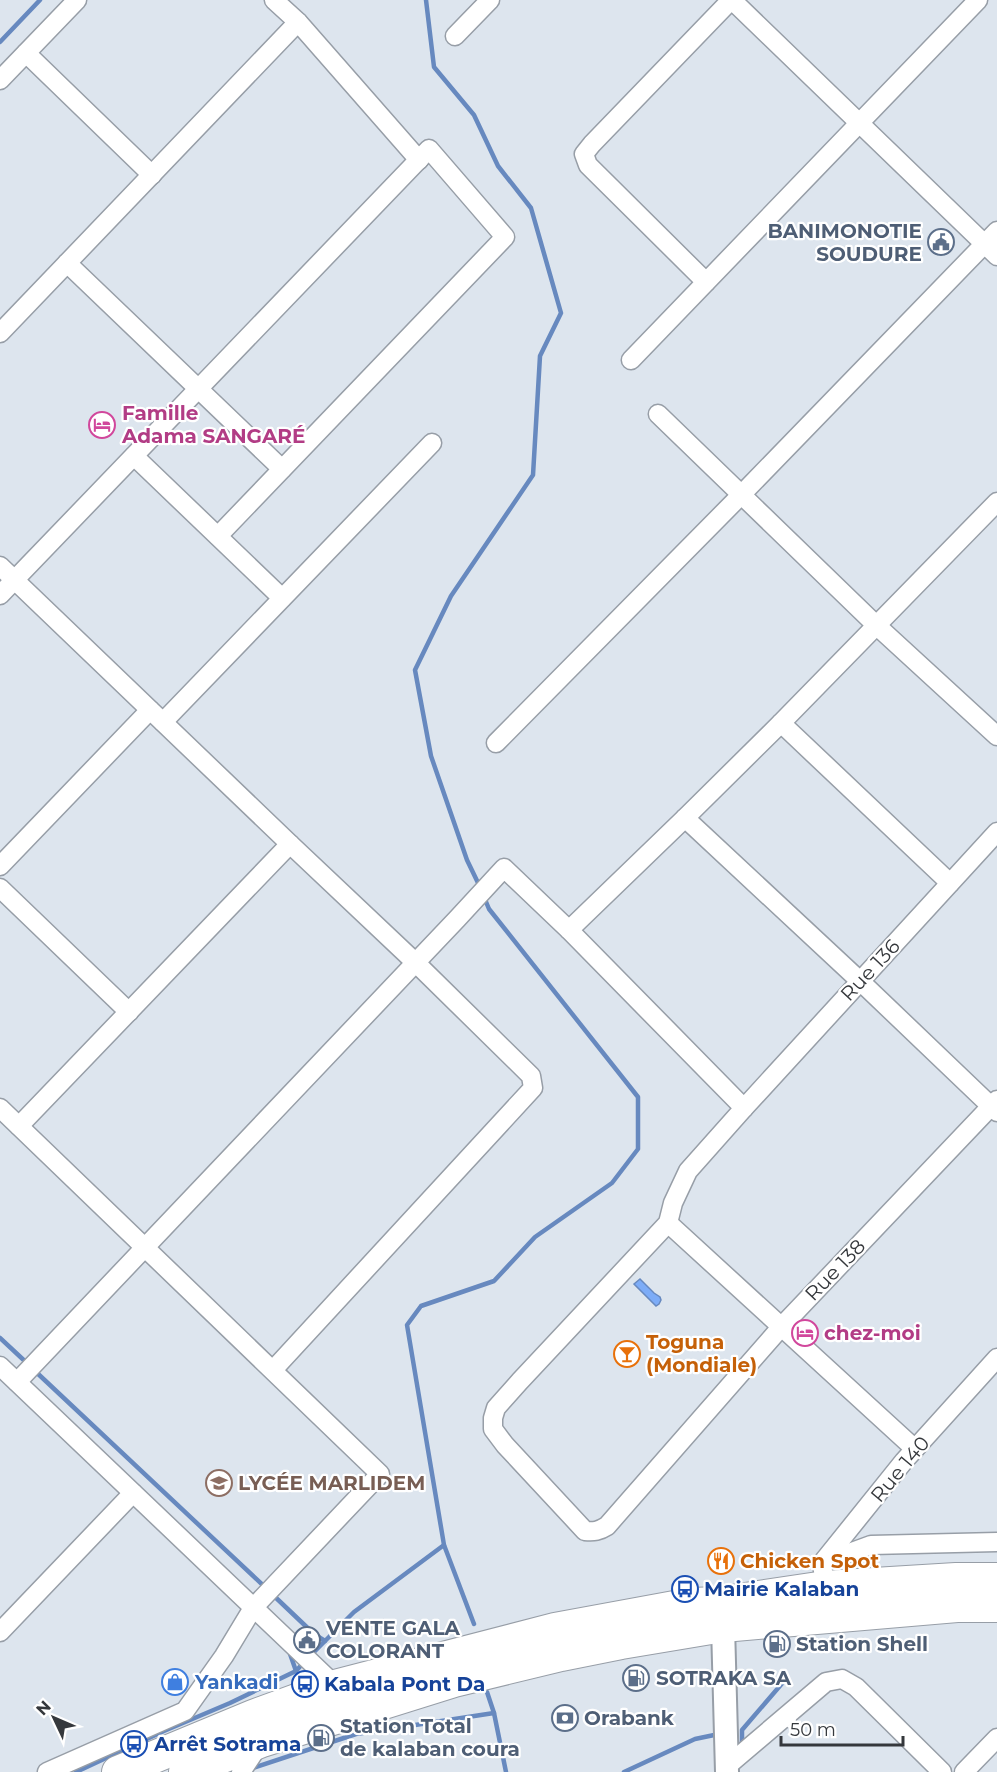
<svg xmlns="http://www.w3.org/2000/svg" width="997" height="1772" font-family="Montserrat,sans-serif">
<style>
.water{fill:#7dacf7;stroke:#6789bf;stroke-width:1.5}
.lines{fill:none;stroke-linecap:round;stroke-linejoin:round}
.stream{stroke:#6789bf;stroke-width:4.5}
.minor-casing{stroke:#979ea7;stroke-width:21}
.tertiary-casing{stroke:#979ea7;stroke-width:26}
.trunk-casing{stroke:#979ea7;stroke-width:34}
.minor{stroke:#fff;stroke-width:18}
.tertiary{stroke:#fff;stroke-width:22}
.trunk{stroke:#fff;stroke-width:32}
.labels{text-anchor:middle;stroke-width:4.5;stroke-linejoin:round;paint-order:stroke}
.service-label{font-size:20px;font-weight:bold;fill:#4e5e75;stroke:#fff;text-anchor:start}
.hotel-label{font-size:20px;font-weight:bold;fill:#b23c85;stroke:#fff;text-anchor:start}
.street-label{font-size:20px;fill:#35383c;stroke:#fff}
.food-label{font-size:20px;font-weight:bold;fill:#c56008;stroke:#fff;text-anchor:start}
.education-label{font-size:20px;font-weight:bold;fill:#785e54;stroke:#fff;text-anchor:start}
.transit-label{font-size:20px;font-weight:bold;fill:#164399;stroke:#fff;text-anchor:start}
.shop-label{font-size:20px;font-weight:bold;fill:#366cbe;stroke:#fff;text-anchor:start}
</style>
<rect width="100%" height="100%" fill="#dde5ee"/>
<path class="water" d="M 640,1279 L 654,1293 L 660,1297 L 661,1300 L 659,1304 L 656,1306 L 634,1284 Z"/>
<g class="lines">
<g class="stream">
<path d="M 426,0 L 434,67 L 474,115 L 498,166 L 531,208 L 561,313 L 540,356 L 533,475 L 451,596 L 415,670 L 431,756 L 467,860 L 480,887"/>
<path d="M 0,42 L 40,0"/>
<path d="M 0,1338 L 29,1365"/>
<path d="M 35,1371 L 267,1589"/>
<path d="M 273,1595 L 314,1634 L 325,1641"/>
<path d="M 474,1624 L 444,1545 L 407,1325 L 421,1306 L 494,1281 L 535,1237 L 612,1183 L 638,1149 L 638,1097 L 489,909 L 484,897"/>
<path d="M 289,1651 L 296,1671"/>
<path d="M 311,1655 L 354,1612 L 444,1545"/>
<path d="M 487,1692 L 494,1713 L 506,1772"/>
<path d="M 742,1745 L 742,1730 L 785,1680"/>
<path d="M 250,1769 L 356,1734 L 494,1713"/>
<path d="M 76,1772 L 164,1731 L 230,1703 L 296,1671 L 305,1661"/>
<path d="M 624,1772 L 695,1739 L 719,1734"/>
</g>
<defs>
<g id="minor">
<path d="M 274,0 L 298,22 L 419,160"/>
<path d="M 732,0 L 997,256"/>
<path d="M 455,36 L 490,0"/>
<path d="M 26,53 L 152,175"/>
<path d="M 0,80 L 77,0"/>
<path d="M 67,263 L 282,469"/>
<path d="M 706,282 L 588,165 L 584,154 L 592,144 L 731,0"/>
<path d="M 0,333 L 298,22"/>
<path d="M 631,360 L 978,0"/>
<path d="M 658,414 L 876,625 L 997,736"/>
<path d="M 134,456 L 282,598"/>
<path d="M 0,566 L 290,844 L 416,963 L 531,1076 L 533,1088 L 273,1370"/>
<path d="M 0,595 L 429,149 L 505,237 L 218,536"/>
<path d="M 163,722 L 432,443"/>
<path d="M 781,723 L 950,883"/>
<path d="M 496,743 L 741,495 L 997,231"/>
<path d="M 685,818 L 860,981 L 997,1112"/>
<path d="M 997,832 L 744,1108 L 688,1171 L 673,1203 L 668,1223 L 520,1381 L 496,1408 L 493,1418 L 493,1429 L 505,1445 L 585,1531 C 594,1532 599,1531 607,1526 L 782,1326 L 997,1100"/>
<path d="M 0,866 L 150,710"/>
<path d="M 0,888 L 129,1012"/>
<path d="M 569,930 L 685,818 L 781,723 L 997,502"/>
<path d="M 0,1108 L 380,1474 L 253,1608 L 224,1656 L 185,1711 L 47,1772"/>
<path d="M 19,1126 L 290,844"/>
<path d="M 668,1223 L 915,1449"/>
<path d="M 0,1366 L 340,1690"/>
<path d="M 17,1382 L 457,919 L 504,868 L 569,930 L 744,1108"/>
<path d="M 822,1563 L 871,1545 L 997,1542"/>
<path d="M 825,1587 L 822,1563 L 904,1461 L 997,1358"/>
<path d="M 0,1632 L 133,1493"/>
<path d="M 726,1767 L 826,1682 L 842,1679 L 856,1687 L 942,1772"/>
<path d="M 241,1772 L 259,1745"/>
<path d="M 964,1772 L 997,1738"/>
</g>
<path id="tertiary" d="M 721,1612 L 723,1626 L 727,1772"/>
<g id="trunk">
<path d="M 118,1772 L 253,1716 L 335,1686 L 555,1629 L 691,1604 L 719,1603 L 825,1587 L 956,1579 L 997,1579"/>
<path d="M 185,1772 L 262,1741 L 454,1681 L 561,1655 L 621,1643 L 723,1626 L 957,1606 L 997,1606"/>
</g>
</defs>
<use href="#minor" class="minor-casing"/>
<use href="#tertiary" class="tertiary-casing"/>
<use href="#trunk" class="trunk-casing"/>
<use href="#minor" class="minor"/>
<use href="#tertiary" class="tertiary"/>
<use href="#trunk" class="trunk"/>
</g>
<defs>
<symbol id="civic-ring" viewBox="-11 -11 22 22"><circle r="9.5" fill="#fff" stroke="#5c6f8a" stroke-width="1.5"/><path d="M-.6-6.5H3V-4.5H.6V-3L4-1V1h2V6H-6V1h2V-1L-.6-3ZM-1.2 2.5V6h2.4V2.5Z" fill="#5c6f8a"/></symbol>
<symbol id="hotel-ring" viewBox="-11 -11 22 22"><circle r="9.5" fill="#fff" stroke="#d1479c" stroke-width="1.5"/><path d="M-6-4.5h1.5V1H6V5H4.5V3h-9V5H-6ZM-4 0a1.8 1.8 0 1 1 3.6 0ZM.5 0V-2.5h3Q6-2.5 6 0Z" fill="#d1479c"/></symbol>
<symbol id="bar-ring" viewBox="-11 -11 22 22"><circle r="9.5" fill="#fff" stroke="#e8710a" stroke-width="1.5"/><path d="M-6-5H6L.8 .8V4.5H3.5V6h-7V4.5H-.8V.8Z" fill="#e8710a"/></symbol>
<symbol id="school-ring" viewBox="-11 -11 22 22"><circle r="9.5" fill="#fff" stroke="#8d6e63" stroke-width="1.5"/><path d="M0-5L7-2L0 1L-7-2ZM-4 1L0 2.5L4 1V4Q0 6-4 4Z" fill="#8d6e63"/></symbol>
<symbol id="restaurant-ring" viewBox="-11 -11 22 22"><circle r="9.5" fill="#fff" stroke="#e8710a" stroke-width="1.5"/><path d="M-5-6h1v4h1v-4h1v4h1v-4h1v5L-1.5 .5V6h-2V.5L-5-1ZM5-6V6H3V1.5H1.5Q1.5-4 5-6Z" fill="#e8710a"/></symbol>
<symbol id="bus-ring" viewBox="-11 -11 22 22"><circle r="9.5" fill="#fff" stroke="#1a4fb4" stroke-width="1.5"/><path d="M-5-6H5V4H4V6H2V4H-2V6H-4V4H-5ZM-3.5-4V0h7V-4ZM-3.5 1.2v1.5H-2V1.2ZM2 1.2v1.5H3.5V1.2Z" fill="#1a4fb4"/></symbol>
<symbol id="fuel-ring" viewBox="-11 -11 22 22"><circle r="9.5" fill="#fff" stroke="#5c6f8a" stroke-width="1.5"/><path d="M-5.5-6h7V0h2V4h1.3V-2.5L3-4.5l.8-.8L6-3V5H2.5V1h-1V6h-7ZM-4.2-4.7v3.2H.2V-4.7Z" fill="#5c6f8a"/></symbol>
<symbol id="shop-ring" viewBox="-11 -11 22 22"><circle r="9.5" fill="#fff" stroke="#3f7fe0" stroke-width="1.5"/><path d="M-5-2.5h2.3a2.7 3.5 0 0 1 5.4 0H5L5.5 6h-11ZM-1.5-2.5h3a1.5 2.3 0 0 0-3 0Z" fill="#3f7fe0"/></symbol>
<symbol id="bank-ring" viewBox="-11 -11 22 22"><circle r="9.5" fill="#fff" stroke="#5c6f8a" stroke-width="1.5"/><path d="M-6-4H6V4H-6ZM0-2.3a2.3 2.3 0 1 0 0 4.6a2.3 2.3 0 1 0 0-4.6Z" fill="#5c6f8a"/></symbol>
</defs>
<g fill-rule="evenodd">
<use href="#civic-ring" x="926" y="227" width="30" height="30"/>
<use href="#hotel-ring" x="87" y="410" width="30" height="30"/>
<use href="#hotel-ring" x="790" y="1318" width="30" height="30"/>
<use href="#bar-ring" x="612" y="1339" width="30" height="30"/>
<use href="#school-ring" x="204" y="1468" width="30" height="30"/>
<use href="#restaurant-ring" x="706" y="1546" width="30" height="30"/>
<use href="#bus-ring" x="670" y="1574" width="30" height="30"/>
<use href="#civic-ring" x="292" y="1625" width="30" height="30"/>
<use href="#fuel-ring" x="762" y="1629" width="30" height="30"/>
<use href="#fuel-ring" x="621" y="1663" width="30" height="30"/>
<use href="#shop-ring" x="160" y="1667" width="30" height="30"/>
<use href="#bus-ring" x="290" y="1669" width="30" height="30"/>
<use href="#bank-ring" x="550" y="1703" width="30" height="30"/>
<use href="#fuel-ring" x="306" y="1723" width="30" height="30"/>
<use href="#bus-ring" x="119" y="1729" width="30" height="30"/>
</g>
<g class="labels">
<g class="service-label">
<text x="922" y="238" text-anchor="end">BANIMONOTIE<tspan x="922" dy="23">SOUDURE</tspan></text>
<text x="326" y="1635">VENTE GALA<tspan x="326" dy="23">COLORANT</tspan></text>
<text x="796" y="1651">Station Shell</text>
<text x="656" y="1685">SOTRAKA SA</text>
<text x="584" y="1725">Orabank</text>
<text x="340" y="1733">Station Total<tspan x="340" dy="23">de kalaban coura</tspan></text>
</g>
<g class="hotel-label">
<text x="122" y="420">Famille<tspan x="122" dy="23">Adama SANGARÉ</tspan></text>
<text x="824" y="1340">chez-moi</text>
</g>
<g class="street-label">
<text transform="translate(870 970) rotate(-47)" y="7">Rue 136</text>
<text transform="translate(835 1270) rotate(-46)" y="7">Rue 138</text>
<text transform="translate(900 1469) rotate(-50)" y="7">Rue 140</text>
</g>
<g class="food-label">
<text x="646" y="1349">Toguna<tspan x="646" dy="23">(Mondiale)</tspan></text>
<text x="740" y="1568">Chicken Spot</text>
</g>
<g class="education-label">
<text x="238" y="1490">LYCÉE MARLIDEM</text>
</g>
<g class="transit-label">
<text x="704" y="1596">Mairie Kalaban</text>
<text x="324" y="1691">Kabala Pont Da</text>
<text x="154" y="1751">Arrêt Sotrama</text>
</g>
<g class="shop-label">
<text x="195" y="1689">Yankadi</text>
</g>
</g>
<g transform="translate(54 1718) rotate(314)" stroke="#ffffff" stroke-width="4.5" paint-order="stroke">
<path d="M0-4.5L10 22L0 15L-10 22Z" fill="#35383c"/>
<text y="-9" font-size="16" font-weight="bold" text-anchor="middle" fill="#35383c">N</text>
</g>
<path d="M781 1736v9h122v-9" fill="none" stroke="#35383c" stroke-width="3"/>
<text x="790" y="1736" font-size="18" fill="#35383c" stroke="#ffffff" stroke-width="4.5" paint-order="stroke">50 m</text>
</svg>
